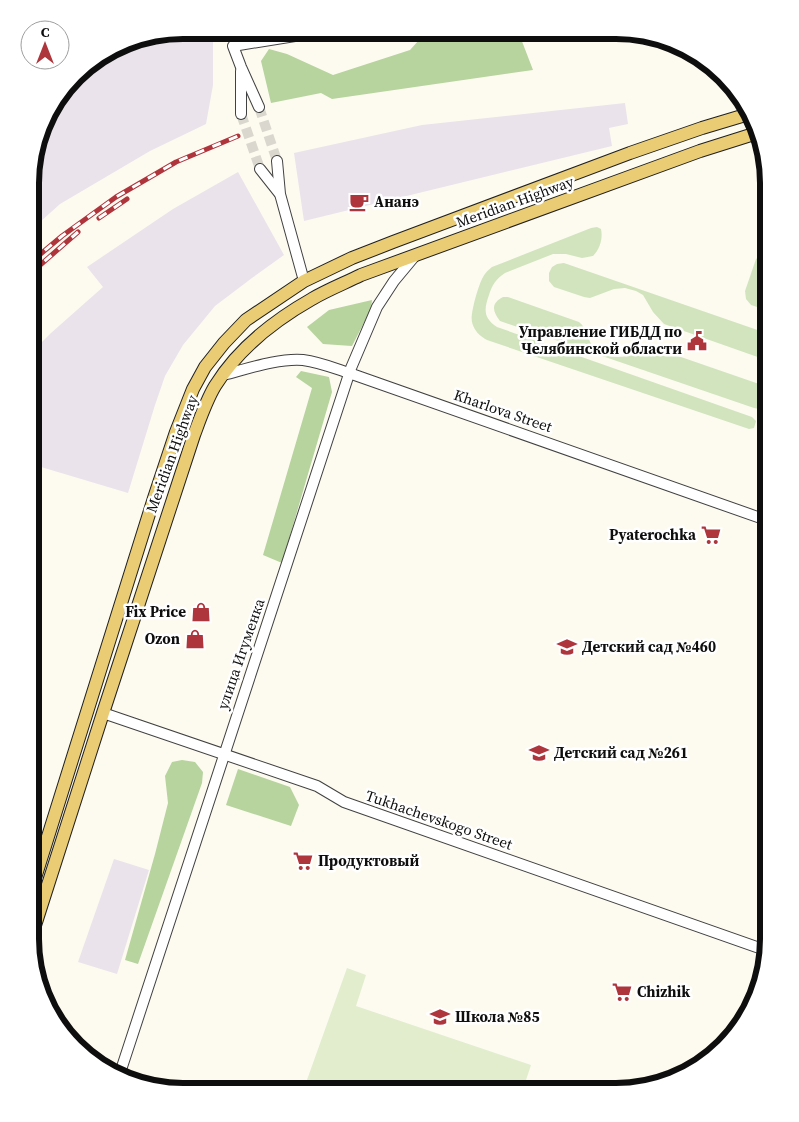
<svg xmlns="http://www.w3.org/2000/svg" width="799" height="1122" font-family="'Source Serif 4',serif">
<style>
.industrial{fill:#eae3eb}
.green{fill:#d2e4bd}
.forest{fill:#b7d39e}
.pitch{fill:#e2edce}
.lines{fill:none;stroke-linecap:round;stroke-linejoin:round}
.minor-tunnel{stroke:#d9d7ce;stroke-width:10;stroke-dasharray:10 5;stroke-linecap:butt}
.minor-casing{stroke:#414141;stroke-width:12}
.major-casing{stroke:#1f1f1f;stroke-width:14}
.minor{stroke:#fff;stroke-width:10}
.major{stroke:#eacc74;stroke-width:12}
.rail-casing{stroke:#af353c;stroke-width:5}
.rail{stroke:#fff;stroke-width:3;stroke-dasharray:9;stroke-linecap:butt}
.labels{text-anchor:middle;stroke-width:5;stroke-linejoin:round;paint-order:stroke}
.poi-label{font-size:15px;font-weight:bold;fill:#0e0e0e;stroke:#fff;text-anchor:start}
.street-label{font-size:15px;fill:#0e0e0e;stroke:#fff}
.rim{fill:none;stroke:#0e0e0e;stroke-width:6}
</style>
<rect width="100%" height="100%" fill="#fdfbf0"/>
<g class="industrial">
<path d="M 183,30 L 212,30 L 213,39 L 213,85 L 206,124 L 150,151 L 60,204 L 31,230 L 31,163 L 50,107 L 82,68 L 134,38 Z"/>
<path d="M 625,103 L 628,124 L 609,128 L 612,146 L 304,221 L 294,153 L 422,125 Z"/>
<path d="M 238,172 L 284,255 L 252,278 L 215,306 L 183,345 L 165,376 L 155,405 L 128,493 L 31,464 L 31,353 L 51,333 L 103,287 L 87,267 L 173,209 Z"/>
<path d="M 114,859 L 149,870 L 117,974 L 78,962 Z"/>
</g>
<g class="green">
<path d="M 597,227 L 601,229 C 603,239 600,249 593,256 L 582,258 L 566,254 L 553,254 L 505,273 C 496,279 492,285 489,295 C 484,309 483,318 497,327 L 752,417 L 756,421 L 754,428 L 749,429 L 487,340 C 480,336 474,331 472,322 C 470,314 478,287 482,279 C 484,274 488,270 492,267 L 591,228 Z"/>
<path d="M 768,252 L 769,253 L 769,311 L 751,305 L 746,299 L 745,291 L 756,259 L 762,254 Z"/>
<path d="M 564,263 L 769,334 L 769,361 L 664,324 L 653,312 L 643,295 L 636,291 L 625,288 L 614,289 L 590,298 L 584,297 L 554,287 L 549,281 L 549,273 L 552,267 L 557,264 Z"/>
<path d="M 503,297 L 508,297 L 579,322 C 588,329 587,341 595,349 C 604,358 621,358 633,355 C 641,352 646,348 655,348 L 762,385 C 769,390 771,395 768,404 L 759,409 L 754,408 L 500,321 C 492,311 491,303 503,297 Z"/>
</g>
<g class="forest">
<path d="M 474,31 L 518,31 L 533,70 L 332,99 L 321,93 L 271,103 L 261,61 L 269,49 L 287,54 L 333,75 L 410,50 L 419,40 Z"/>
<path d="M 372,300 L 371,309 L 352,346 L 323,344 L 307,327 L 329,310 Z"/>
<path d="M 301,371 L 329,377 L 332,392 L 282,563 L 263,555 L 312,388 L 296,377 Z"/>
<path d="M 182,760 L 195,762 L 203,772 L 202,783 L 138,964 L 125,960 L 155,854 L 168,803 L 165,776 L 172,762 Z"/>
<path d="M 238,769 L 290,787 L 299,805 L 291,826 L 226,805 Z"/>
</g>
<path class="pitch" d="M 347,968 L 366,975 L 356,1006 L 531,1065 L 522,1092 L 303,1091 Z"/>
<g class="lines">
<g class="minor-tunnel">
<path d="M 259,107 L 277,161"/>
<path d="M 241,114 L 260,169"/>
</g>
<defs>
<g id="minor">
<path d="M 259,107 L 241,67 L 233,46 L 332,30"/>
<path d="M 241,114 L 241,71"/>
<path d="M 277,161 L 280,194 L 304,281"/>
<path d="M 260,169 L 279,193"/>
<path d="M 223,375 C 247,369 278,358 303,360 C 319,362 334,368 349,373 L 769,521"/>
<path d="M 103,713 L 317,786 L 344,802 L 768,951"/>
<path d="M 120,1073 L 351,368 L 377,307 L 394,281 L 414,257"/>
</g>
<g id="major">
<path d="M 30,894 L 154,498 L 176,432 L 193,389 L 205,367 L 224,343 L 246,320 L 304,281 L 352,258 L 393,242 L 630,153 L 702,128 L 752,113"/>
<path d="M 30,941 L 103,713 L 194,435 C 200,419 206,401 215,386 C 238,349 275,320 312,299 C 327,290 345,283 361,275 L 700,151 L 757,133"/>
</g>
</defs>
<use href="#minor" class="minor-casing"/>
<use href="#major" class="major-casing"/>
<use href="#minor" class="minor"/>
<use href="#major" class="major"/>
<defs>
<g id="rail">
<path d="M 99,218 L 127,199"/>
<path d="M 31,262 L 62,236 L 116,197 L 176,162 L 238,136"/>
<path d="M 31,273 L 78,232"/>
</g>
</defs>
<use href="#rail" class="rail-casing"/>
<use href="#rail" class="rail"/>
</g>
<defs>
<symbol id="cafe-bare" viewBox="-9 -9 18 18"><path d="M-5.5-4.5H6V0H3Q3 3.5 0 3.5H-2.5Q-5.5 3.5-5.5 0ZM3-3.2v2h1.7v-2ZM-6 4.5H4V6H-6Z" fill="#af353c" stroke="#fff" stroke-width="2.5" paint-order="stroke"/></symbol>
<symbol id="civic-bare" viewBox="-9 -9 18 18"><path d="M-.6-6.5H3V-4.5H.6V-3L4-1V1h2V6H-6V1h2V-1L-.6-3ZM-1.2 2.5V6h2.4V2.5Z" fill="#af353c" stroke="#fff" stroke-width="2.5" paint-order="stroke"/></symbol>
<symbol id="supermarket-bare" viewBox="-9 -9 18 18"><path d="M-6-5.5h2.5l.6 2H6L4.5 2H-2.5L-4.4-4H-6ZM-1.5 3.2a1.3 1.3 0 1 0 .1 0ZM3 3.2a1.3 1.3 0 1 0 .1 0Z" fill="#af353c" stroke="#fff" stroke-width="2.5" paint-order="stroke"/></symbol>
<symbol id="shop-bare" viewBox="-9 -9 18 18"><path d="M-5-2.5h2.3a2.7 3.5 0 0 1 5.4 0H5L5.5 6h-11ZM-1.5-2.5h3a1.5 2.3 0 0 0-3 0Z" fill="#af353c" stroke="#fff" stroke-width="2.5" paint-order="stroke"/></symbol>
<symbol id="school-bare" viewBox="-9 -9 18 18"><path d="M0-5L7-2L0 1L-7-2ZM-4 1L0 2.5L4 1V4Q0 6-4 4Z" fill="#af353c" stroke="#fff" stroke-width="2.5" paint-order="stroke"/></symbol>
</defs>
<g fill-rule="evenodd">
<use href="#cafe-bare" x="345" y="188" width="28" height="28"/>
<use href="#civic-bare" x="683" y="327" width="28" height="28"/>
<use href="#supermarket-bare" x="697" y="521" width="28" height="28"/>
<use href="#shop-bare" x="187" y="598" width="28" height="28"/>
<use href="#shop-bare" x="181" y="625" width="28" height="28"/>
<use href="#school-bare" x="553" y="633" width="28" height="28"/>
<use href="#school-bare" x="525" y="739" width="28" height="28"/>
<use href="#supermarket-bare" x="289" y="847" width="28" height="28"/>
<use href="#supermarket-bare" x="608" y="978" width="28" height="28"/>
<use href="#school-bare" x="426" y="1003" width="28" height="28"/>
</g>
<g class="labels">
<g class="poi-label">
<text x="374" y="207">Ананэ</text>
<text x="682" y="337" text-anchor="end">Управление ГИБДД по<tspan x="682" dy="17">Челябинской области</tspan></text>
<text x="696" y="540" text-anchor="end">Pyaterochka</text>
<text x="186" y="617" text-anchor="end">Fix Price</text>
<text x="180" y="644" text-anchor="end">Ozon</text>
<text x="582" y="652">Детский сад №460</text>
<text x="554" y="758">Детский сад №261</text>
<text x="318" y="866">Продуктовый</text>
<text x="637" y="997">Chizhik</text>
<text x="455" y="1022">Школа №85</text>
</g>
<g class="street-label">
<text transform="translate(515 202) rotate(-20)" y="5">Meridian Highway</text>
<text transform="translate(503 411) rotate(19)" y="5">Kharlova Street</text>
<text transform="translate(172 454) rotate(-70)" y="5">Meridian Highway</text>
<text transform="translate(241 654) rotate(-71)" y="5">улица Игуменка</text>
<text transform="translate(439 820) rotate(19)" y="5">Tukhachevskogo Street</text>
</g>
</g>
<path d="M0 0H799V1122H0ZM183 39H616A144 144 0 0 1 760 183V939A144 144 0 0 1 616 1083H183A144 144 0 0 1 39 939V183A144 144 0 0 1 183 39Z" fill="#fff" fill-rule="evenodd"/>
<path class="rim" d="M183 39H616A144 144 0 0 1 760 183V939A144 144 0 0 1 616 1083H183A144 144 0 0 1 39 939V183A144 144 0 0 1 183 39Z"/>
<g transform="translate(45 45)"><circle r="24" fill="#ffffff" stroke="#9f9f9f"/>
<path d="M0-4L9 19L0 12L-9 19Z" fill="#af353c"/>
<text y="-8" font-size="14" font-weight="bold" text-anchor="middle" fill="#0e0e0e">С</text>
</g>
</svg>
